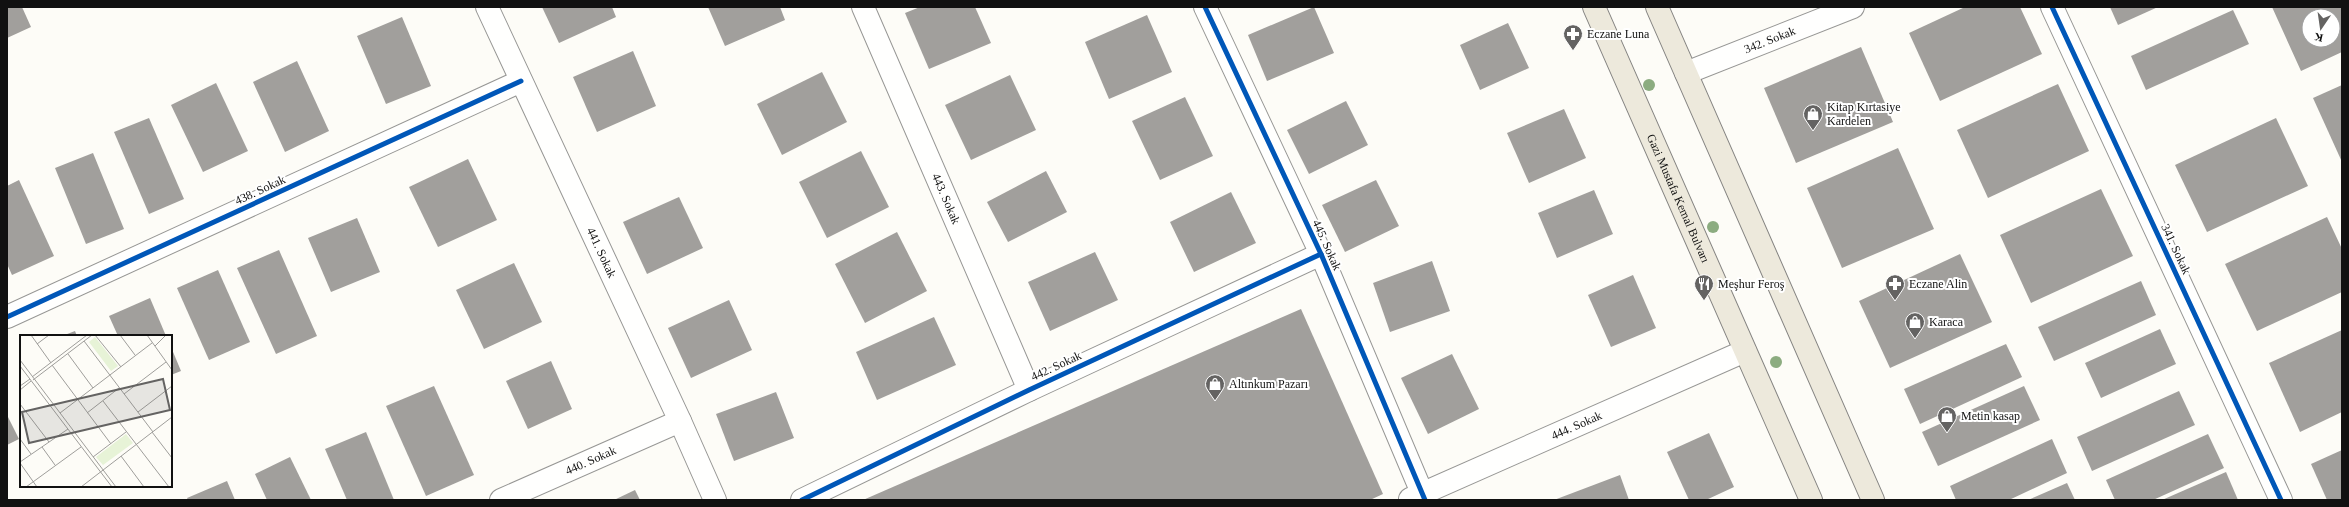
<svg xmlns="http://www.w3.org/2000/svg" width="2349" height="507" font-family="'Times New Roman',serif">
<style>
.building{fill:#a19f9c;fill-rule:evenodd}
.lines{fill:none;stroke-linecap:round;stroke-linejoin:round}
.minor-casing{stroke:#979795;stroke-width:24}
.primary-casing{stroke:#858482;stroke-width:24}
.minor{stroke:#fffffe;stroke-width:22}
.primary{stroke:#ede9dc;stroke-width:22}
.cycleway-casing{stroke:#fff;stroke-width:8}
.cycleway{stroke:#0057b8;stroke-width:5}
.tree{fill:#8cac80}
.labels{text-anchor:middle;stroke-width:4;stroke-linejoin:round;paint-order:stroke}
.poi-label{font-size:12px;fill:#111;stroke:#fff;text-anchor:start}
.street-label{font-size:12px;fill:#111;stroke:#fff}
.inset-road{fill:none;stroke:#9f9e9b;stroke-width:1}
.view{fill:#646362;fill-opacity:0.15;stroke:#646362;stroke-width:2}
.inset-edge{fill:none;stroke:#111;stroke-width:2}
</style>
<rect width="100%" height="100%" fill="#fdfcf7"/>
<g class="building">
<path d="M 7,7 L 22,7 L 31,27 L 7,38 Z"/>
<path d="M 542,7 L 612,7 L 616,17 L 559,43 Z"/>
<path d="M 708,7 L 780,7 L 785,20 L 725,46 Z"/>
<path d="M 920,7 L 975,7 L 991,43 L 929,69 L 905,13 Z"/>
<path d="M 1314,7 L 1334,53 L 1267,81 L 1248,35 Z"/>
<path d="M 1965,7 L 2020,7 L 2042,54 L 1940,101 L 1909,33 Z"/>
<path d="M 2110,7 L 2158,7 L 2118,25 Z"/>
<path d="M 2272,7 L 2342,7 L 2342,52 L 2301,71 ZM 2309,16 L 2333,16 L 2333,40 L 2309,40 Z"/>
<path d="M 2233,10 L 2249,44 L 2146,90 L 2131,56 Z"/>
<path d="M 1147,15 L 1172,72 L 1109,99 L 1085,42 Z"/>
<path d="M 402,17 L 431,86 L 386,104 L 357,36 Z"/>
<path d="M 1508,23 L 1529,68 L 1480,90 L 1460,45 Z"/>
<path d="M 1861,47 L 1893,122 L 1796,163 L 1764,88 Z"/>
<path d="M 633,51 L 656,106 L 597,132 L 573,77 Z"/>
<path d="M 297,61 L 329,131 L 285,152 L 253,82 Z"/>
<path d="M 822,72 L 847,122 L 782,155 L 757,104 Z"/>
<path d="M 1010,75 L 1036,130 L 971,160 L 945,105 Z"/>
<path d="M 216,83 L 248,151 L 203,172 L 171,105 Z"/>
<path d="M 2058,84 L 2089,151 L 1988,198 L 1957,130 Z"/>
<path d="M 2342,85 L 2342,162 L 2313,98 Z"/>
<path d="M 1185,97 L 1213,156 L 1160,180 L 1132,121 Z"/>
<path d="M 1346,101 L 1368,145 L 1309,174 L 1287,130 Z"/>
<path d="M 1564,109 L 1586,158 L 1529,183 L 1507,133 Z"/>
<path d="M 149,118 L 184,199 L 149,214 L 114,132 Z"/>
<path d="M 2276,118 L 2308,186 L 2207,232 L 2175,165 Z"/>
<path d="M 1898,148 L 1934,229 L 1842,268 L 1807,188 Z"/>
<path d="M 861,151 L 889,207 L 827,238 L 799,182 Z"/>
<path d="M 93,153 L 124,229 L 86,244 L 55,168 Z"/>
<path d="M 468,159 L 497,220 L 438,247 L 409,187 Z"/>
<path d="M 1046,171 L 1067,212 L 1008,242 L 987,202 Z"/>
<path d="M 19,180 L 54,256 L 12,275 L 7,264 L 7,186 Z"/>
<path d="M 1376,180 L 1399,226 L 1345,252 L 1322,205 Z"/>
<path d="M 2101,189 L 2133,256 L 2031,303 L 2000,235 Z"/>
<path d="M 1594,190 L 1613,234 L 1557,258 L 1538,213 Z"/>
<path d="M 1231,192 L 1256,243 L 1194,272 L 1170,222 Z"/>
<path d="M 679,197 L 703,248 L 647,274 L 623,222 Z"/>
<path d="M 2327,217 L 2342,249 L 2342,292 L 2257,331 L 2225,264 Z"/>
<path d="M 357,218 L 380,272 L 331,292 L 308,238 Z"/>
<path d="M 897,232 L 927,291 L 865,323 L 835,264 Z"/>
<path d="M 279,250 L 317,336 L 276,354 L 237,268 Z"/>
<path d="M 1095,252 L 1118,300 L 1050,331 L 1028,282 Z"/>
<path d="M 1960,254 L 1992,322 L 1890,368 L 1859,301 Z"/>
<path d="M 1432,261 L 1450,311 L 1390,332 L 1373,283 Z"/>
<path d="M 514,263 L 542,322 L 484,349 L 456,290 Z"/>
<path d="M 218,270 L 250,342 L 209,360 L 177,288 Z"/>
<path d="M 1633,275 L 1656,328 L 1611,347 L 1588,295 Z"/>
<path d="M 2141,281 L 2156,315 L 2054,361 L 2038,327 Z"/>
<path d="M 150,298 L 166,336 L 118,336 L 109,316 Z"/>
<path d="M 729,300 L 752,350 L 691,378 L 668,328 Z"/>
<path d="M 1301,309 L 1383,494 L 1370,500 L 863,500 Z"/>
<path d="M 934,317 L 956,365 L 877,400 L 856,352 Z"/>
<path d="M 2160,329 L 2176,364 L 2101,398 L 2085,363 Z"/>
<path d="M 2342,330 L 2342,412 L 2300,432 L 2269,363 Z"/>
<path d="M 75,331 L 77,336 L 62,336 Z"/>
<path d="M 2006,344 L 2022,377 L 1920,424 L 1904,389 Z"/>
<path d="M 171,347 L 181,371 L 171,375 Z"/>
<path d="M 1452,354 L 1479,409 L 1428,434 L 1401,378 Z"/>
<path d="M 551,361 L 572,409 L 528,429 L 506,381 Z"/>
<path d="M 434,386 L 474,475 L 426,496 L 386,406 Z"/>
<path d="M 2024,386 L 2040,420 L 1938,466 L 1922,432 Z"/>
<path d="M 2179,391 L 2195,425 L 2092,471 L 2077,437 Z"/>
<path d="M 776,392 L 794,438 L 734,461 L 716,414 Z"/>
<path d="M 7,415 L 19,439 L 7,445 Z"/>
<path d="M 366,432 L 394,500 L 347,500 L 325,449 Z"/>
<path d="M 1709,433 L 1734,487 L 1706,500 L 1689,500 L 1667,452 Z"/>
<path d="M 2208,434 L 2224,468 L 2153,500 L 2115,500 L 2106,480 Z"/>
<path d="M 2052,439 L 2067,473 L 2009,500 L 1956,500 L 1950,486 Z"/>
<path d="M 2342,450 L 2342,500 L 2327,500 L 2311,464 Z"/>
<path d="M 290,457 L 311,500 L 267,500 L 255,474 Z"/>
<path d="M 2226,472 L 2238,500 L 2162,500 Z"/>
<path d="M 1620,475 L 1629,500 L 1554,500 Z"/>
<path d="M 227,481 L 235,500 L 188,500 L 187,498 Z"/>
<path d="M 2067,483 L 2075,500 L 2028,500 Z"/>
<path d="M 635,490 L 640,500 L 614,500 Z"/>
</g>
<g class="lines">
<defs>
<g id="minor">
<path id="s1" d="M 487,7 L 680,421 L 715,500"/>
<path id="s2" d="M 863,7 L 1029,390"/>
<path d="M 1205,7 L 1321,254 L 1425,500"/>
<path d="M 2052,7 L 2281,500"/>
<path id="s3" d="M 1686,73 L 1853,7"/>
<path d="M 7,317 L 521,81"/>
<path id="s4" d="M 1410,499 L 1745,351"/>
<path id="s5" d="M 501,500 L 680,421"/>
<path d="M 802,500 L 1029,390 L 1321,254"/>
</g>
<g id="primary">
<path id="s6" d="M 1594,7 L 1811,500"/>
<path d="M 1657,7 L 1873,500"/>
</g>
</defs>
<use href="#minor" class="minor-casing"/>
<use href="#primary" class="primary-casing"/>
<use href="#minor" class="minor"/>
<use href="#primary" class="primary"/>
<defs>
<g id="cycleway">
<path d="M 1205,7 L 1321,254 L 1425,500"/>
<path d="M 2052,7 L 2281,500"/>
<path d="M 7,317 L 521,81"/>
<path d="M 802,500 L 1029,390 L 1321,254"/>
</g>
</defs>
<use href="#cycleway" class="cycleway-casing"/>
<use href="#cycleway" class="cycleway"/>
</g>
<g class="tree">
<circle cx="1649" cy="85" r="6"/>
<circle cx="1713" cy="227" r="6"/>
<circle cx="1776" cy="362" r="6"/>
</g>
<defs>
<symbol id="pharmacy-pin" viewBox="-11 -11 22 30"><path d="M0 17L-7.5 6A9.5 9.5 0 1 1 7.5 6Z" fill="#646362" stroke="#fff"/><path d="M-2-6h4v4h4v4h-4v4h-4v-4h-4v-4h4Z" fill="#fff"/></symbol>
<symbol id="shop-pin" viewBox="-11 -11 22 30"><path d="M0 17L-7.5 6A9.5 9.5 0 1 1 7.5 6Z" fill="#646362" stroke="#fff"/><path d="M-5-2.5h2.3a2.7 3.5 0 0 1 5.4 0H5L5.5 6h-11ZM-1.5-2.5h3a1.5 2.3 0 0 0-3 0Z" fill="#fff"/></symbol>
<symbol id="restaurant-pin" viewBox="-11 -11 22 30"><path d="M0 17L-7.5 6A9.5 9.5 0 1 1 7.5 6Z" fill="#646362" stroke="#fff"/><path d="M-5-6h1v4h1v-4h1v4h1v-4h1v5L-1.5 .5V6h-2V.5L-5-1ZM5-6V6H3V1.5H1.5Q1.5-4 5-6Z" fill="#fff"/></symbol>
</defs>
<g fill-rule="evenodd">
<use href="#pharmacy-pin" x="1562" y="23" width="22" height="30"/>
<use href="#shop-pin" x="1802" y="103" width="22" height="30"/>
<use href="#restaurant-pin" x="1693" y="273" width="22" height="30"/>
<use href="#pharmacy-pin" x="1884" y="273" width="22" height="30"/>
<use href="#shop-pin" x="1904" y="311" width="22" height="30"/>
<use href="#shop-pin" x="1204" y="373" width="22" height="30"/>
<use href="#shop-pin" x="1936" y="405" width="22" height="30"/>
</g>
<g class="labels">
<g class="poi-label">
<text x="1587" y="38">Eczane Luna</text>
<text x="1827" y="111">Kitap Kırtasiye<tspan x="1827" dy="14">Kardelen</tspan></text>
<text x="1718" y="288">Meşhur Feroş</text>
<text x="1909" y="288">Eczane Alin</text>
<text x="1929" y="326">Karaca</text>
<text x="1229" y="388">Altınkum Pazarı</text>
<text x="1961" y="420">Metin kasap</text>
</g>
<g class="street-label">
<text dy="4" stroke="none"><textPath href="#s3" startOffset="90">342. Sokak</textPath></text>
<text transform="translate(260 190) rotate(-25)" y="4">438. Sokak</text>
<text dy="4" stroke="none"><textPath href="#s6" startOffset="209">Gazi Mustafa Kemal Bulvarı</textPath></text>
<text dy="4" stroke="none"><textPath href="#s2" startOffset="209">443. Sokak</textPath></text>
<text transform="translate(1327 245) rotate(66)" y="4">445. Sokak</text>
<text transform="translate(2176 249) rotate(65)" y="4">341. Sokak</text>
<text dy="4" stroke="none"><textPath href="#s1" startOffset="271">441. Sokak</textPath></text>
<text transform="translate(1056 366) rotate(-25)" y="4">442. Sokak</text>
<text dy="4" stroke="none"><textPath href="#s4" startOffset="182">444. Sokak</textPath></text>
<text dy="4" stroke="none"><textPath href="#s5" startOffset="98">440. Sokak</textPath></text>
</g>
</g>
<g transform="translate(20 335)">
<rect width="152" height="152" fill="#fdfcf7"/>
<path d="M 75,2 L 98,31 L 91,36 L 69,7 ZM 106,99 L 113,108 L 83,130 L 76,122 Z" fill="#e7f3d7"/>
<path class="inset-road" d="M 11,0 L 31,28M 75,0 L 101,32M 100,0 L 115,20M 127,0 L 152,35M 64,6 L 133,97M 17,9 L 29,0M 135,11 L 146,0M 48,19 L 73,53M 0,25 L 96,152M 32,30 L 91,109M 0,31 L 92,152M 12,42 L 67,0M 13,45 L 72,0M 0,51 L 10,44M 0,55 L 11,46M 104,59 L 146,27M 83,66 L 149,152M 0,69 L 29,107M 118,77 L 152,51M 40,78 L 132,8M 67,78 L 99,53M 132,97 L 152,123M 0,104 L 11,119M 22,112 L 35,130M 101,121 L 124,152M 73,122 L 106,97M 0,127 L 48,94M 0,128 L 17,152M 6,152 L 61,112M 61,152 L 152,82"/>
<path class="view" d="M 143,44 L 150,75 L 9,108 L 2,77 Z"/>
<rect width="152" height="152" class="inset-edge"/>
</g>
<rect width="2349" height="507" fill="none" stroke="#111111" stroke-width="16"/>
<g transform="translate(2321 28) rotate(193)"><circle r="19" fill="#ffffff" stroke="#a0a0a0"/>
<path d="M0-3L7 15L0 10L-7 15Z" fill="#646362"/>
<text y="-6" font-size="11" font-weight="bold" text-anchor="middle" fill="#111111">K</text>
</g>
</svg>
